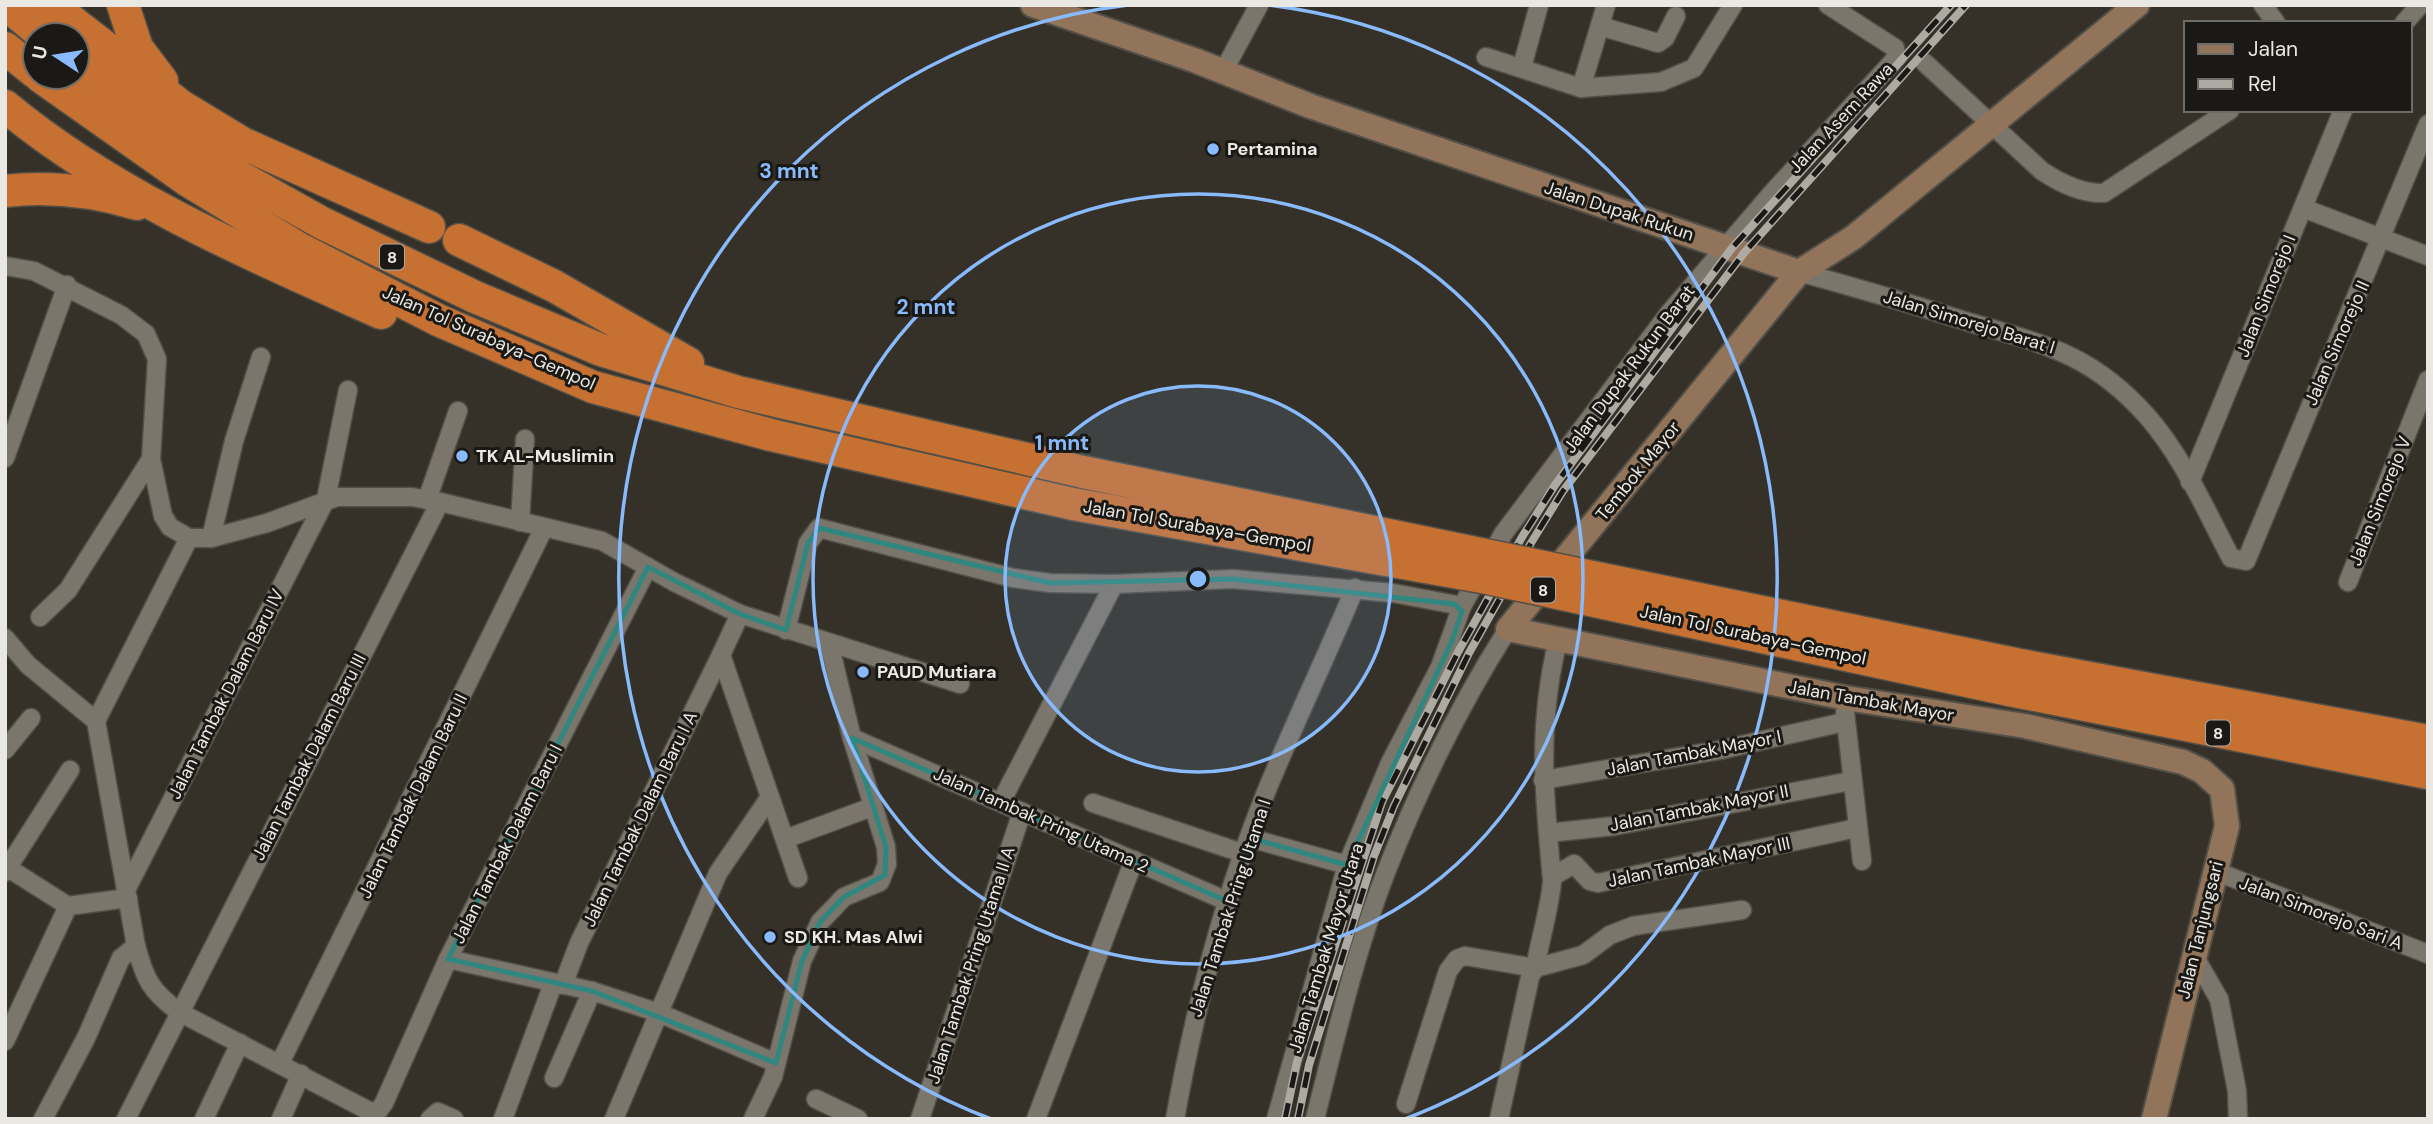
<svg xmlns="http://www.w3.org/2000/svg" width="2433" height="1124" font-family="'DM Sans',sans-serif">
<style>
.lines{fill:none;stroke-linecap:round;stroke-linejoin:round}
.street-casing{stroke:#524f47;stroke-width:21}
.secondary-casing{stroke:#524f47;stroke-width:28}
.highway-casing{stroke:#524f47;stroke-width:35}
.street{stroke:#7b766c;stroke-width:18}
.secondary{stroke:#92745b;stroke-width:24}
.highway{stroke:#c67032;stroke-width:32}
.rail-casing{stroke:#adaaa3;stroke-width:8}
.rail{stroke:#1b1915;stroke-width:5;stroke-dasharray:16;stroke-linecap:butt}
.highway-bridge-casing{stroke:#524f47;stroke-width:35;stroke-linecap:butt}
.highway-bridge{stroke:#c67032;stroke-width:32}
.marked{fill:none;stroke:#30877f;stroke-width:5;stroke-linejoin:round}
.ring{fill:none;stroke:#88bafc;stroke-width:3.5}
.poi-dot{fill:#88bafc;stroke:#1b1915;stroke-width:2.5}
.labels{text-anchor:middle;stroke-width:6;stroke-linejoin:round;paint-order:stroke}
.shield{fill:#1b1915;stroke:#acaaa4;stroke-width:2}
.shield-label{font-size:16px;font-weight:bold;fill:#eae8e2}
.street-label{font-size:18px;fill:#eae8e2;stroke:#1b1915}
.poi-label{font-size:18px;font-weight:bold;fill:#eae8e2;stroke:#1b1915;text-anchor:start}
.centre{fill:#88bafc;stroke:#1b1915;stroke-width:3.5}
.ring-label{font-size:21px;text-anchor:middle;font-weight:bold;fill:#88bafc;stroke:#1b1915;stroke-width:6;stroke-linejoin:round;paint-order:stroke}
</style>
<rect width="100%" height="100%" fill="#353128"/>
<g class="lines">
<defs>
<g id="street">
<path d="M 2263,5 L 2276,23"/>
<path d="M 2404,23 L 2420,5"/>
<path d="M 1600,26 L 1658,43 L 1665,38 L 1676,16"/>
<path d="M 1486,57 L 1581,88 L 1661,82 L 1694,68 L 1733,5"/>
<path d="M 1925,63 L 2042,171 C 2060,183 2081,194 2104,193 L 2230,110"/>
<path d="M 1522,67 L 1539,5"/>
<path d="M 1224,70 L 1259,5"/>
<path d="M 1581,88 L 1606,5"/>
<path d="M 2303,208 L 2428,256"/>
<path d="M 5,266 L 34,271 L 121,315 L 146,334 L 157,359 L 151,459 L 68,590 L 40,617"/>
<path d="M 1799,272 C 1854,287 1908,303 1962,320 C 2041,344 2089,351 2147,416 C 2183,457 2206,511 2231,558 L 2246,561 L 2428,124"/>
<path d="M 5,458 L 67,285"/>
<path d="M 151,459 L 163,516 L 170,527 L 189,538 L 211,538 L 267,523 L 337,497 L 412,497 L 440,502 L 602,541 L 674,582 L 740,614 L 960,684"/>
<path d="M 2190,482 L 2343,110"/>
<path d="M 427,500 L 458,411"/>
<path d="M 520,522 L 525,439"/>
<path d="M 211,538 L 234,441 L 261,357"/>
<path d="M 2348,582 L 2428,380"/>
<path d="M 740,614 L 721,655 L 798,878"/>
<path d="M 786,630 L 808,543 L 819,528 L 1013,578 L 1050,583 L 1114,584 L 1233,579 L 1393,593 L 1462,606"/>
<path d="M 5,638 L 28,665 L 96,721 L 136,946 C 145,980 151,991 179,1012 L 371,1112 L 379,1110 L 384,1103 L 448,959 L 648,567"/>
<path d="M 1558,640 C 1537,725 1544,796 1552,879 C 1553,894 1538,949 1535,968 L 1583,955 L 1610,935 L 1633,926 L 1742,910"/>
<path d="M 1845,712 L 1862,861"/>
<path d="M 96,721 L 189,538"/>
<path d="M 852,738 L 1229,902"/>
<path d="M 5,750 L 31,718"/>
<path d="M 1543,780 L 1720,750 L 1844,722"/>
<path d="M 1001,802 L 1114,584"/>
<path d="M 1093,803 L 1245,854"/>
<path d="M 1548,833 L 1614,826 L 1851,781"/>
<path d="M 1250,838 L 1347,865"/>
<path d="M 785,839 L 872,807"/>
<path d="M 5,866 L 68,906"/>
<path d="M 2215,871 L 2428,954"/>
<path d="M 5,872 L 70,770"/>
<path d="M 1552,877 L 1574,864 L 1590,881 L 1598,883 L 1857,828"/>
<path d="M 126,890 L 326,499 L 348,390"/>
<path d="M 2193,954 L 2219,999 L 2237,1091 L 2238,1119"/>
<path d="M 448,959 L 592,991 L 659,1013 L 776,1063"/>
<path d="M 563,985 L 579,943 L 721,655"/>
<path d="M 5,1041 L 68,906 L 128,898"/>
<path d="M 280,1063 L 544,528"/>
<path d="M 554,1078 L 592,991"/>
<path d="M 816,1099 L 858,1119"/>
<path d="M 1406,1104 L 1448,971 L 1457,959 L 1465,956 L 1535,968 L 1530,977 L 1499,1119"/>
<path d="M 43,1119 L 86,1038 L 121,958 L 136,946"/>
<path d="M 126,1119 L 440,502"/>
<path d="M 204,1119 L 240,1043"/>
<path d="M 281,1119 L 301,1074"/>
<path d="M 430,1119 L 438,1112 L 454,1119"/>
<path d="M 503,1119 L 553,984"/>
<path d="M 614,1119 L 718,873 L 770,797"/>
<path d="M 753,1119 L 773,1077 L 802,961 L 820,922 L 844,897 L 880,882 L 887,864 L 886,847 L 852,738 L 829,643"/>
<path d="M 920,1119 L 1022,812"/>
<path d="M 1036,1119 L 1134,860"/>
<path d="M 1175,1119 C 1194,1012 1222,904 1262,802 C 1291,730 1325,660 1355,588"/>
<path d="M 1276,1119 L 1347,865 L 1390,763 L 1440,667 L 1462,606 L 1503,534 L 1670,312 L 1772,193 L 1896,58 L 1895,48 L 1828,5"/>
<path d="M 1315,1119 C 1336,1036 1355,952 1386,872 C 1419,788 1459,706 1508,629"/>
</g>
<g id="secondary">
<path d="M 1033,5 L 1194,60 L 1310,106 L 1799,272"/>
<path d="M 2137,5 L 1854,237 L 1799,272 L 1508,629 L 1846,698 L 2025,726 L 2183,762 L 2202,771 L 2222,789 L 2227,826 L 2154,1119"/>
</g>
<g id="highway">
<path d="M 7,5 L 43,35"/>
<path d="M 51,5 L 181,106 L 242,143 L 429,227"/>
<path d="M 123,5 L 137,48 L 162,81"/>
<path d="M 5,48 L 35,72"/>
<path d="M 77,63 L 206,158 L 322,223 L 475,297 L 601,350 L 738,392 L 1083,472"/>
<path d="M 41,77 L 187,180 L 298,248 L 438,320 L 593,387 L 771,435 L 1073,504"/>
<path d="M 5,106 C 115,197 252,255 381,313"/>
<path d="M 5,191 C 50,186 94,191 137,204"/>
<path d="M 459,240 L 554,286 L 688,363"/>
<path d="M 2015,664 L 2428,741"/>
<path d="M 2009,690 L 2428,773"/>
</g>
</defs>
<use href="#street" class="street-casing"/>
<use href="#secondary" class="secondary-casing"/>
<use href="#highway" class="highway-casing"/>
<use href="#street" class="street"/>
<use href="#secondary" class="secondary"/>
<use href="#highway" class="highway"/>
<defs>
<g id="rail">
<path d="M 1285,1119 L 1297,1062 L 1382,802 L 1458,652 L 1522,537 L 1555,485 L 1732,248 L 1951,5"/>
<path d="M 1298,1119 L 1309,1065 L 1374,856 L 1394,806 L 1469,653 L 1531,543 L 1563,491 L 1744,253 L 1966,5"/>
</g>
</defs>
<use href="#rail" class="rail-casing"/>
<use href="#rail" class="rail"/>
<defs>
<g id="highway-bridge">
<path d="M 1083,472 L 2015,664"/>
<path d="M 1073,504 L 1487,578 L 2009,690"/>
</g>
</defs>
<use href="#highway-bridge" class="highway-bridge-casing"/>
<use href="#highway-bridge" class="highway-bridge"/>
</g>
<path class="marked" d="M 819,528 L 1050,583 L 1233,579 L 1454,604 L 1462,611 L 1452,641 L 1347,865 L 1250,838 L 1229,902 L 852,738 L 886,847 L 885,875 L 844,897 L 820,922 L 802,961 L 776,1063 L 592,991 L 448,959 L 648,567 L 740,614 L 786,630 L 808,543 Z"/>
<circle cx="1198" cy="579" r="193" fill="#88bafc" fill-opacity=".12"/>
<g class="ring">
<circle cx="1198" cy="579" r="193"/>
<circle cx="1198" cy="579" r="385"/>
<path d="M991 1119A578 578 0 0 1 1128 5M1268 5A578 578 0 0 1 1405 1119"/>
</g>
<g class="poi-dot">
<circle cx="1213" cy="149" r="7"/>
<circle cx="462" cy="456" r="7"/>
<circle cx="863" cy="672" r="7"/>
<circle cx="770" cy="937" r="7"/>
</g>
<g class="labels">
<g class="shield">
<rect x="380" y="244.5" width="24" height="25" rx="5"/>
<rect x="1531" y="577.5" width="24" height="25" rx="5"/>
<rect x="2206" y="720.5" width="24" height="25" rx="5"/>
</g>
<g class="shield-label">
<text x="392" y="263">8</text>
<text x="1543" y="596">8</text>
<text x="2218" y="739">8</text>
</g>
<g class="street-label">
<text transform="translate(1841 118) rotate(-47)" y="6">Jalan Asem Rawa</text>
<text transform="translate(1619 211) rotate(18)" y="6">Jalan Dupak Rukun</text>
<text transform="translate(2266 296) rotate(-68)" y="6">Jalan Simorejo I</text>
<text transform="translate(1969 322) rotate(17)" y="6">Jalan Simorejo Barat I</text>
<text transform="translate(489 338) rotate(24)" y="6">Jalan Tol Surabaya–Gempol</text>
<text transform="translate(2337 343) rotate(-66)" y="6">Jalan Simorejo II</text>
<text transform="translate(1629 369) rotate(-53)" y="6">Jalan Dupak Rukun Barat</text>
<text transform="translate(1638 471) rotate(-51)" y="6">Tembok Mayor</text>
<text transform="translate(2380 501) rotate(-68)" y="6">Jalan Simorejo V</text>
<text transform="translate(1197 526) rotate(10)" y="6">Jalan Tol Surabaya–Gempol</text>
<text transform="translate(1753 635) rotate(12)" y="6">Jalan Tol Surabaya–Gempol</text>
<text transform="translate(226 694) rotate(-63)" y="6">Jalan Tambak Dalam Baru IV</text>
<text transform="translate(1871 701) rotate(10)" y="6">Jalan Tambak Mayor</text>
<text transform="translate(1694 753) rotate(-11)" y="6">Jalan Tambak Mayor I</text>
<text transform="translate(309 757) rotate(-63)" y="6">Jalan Tambak Dalam Baru III</text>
<text transform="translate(413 796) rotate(-64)" y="6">Jalan Tambak Dalam Baru II</text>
<text transform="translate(1699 808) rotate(-11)" y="6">Jalan Tambak Mayor II</text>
<text transform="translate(640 819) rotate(-64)" y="6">Jalan Tambak Dalam Baru I A</text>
<text transform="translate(1041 820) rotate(24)" y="6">Jalan Tambak Pring Utama 2</text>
<text transform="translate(507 844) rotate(-63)" y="6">Jalan Tambak Dalam Baru I</text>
<text transform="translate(1699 862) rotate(-12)" y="6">Jalan Tambak Mayor III</text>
<text transform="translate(1230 908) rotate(-72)" y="6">Jalan Tambak Pring Utama I</text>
<text transform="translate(2321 913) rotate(21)" y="6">Jalan Simorejo Sari A</text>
<text transform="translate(2200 930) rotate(-76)" y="6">Jalan Tanjungsari</text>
<text transform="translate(1326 948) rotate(-73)" y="6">Jalan Tambak Mayor Utara</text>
<text transform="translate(971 965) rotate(-72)" y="6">Jalan Tambak Pring Utama II A</text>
</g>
<g class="poi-label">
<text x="1227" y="155">Pertamina</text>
<text x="476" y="462">TK AL-Muslimin</text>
<text x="877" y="678">PAUD Mutiara</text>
<text x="784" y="943">SD KH. Mas Alwi</text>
</g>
</g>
<circle cx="1198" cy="579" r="10" class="centre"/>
<g class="ring-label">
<text x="789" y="178">3 mnt</text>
<text x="926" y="314">2 mnt</text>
<text x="1062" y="450">1 mnt</text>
</g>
<rect width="2433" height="1124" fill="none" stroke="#eae8e2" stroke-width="14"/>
<rect x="2184" y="21" width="228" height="91" fill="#1b1915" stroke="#6e6c67" stroke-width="2"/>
<rect x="2198" y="44" width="35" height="10" fill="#92745b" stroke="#6e6c67" stroke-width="2"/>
<text x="2248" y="56" font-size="21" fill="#eae8e2">Jalan</text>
<rect x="2198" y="79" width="35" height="10" fill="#adaaa3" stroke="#6e6c67" stroke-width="2"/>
<text x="2248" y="91" font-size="21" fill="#eae8e2">Rel</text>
<g transform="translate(56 56) rotate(282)"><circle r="33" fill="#1b1915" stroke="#6e6c67" stroke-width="2"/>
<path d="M0-5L12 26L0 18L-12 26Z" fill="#88bafc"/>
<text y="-10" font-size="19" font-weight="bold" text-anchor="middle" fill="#eae8e2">U</text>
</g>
</svg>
